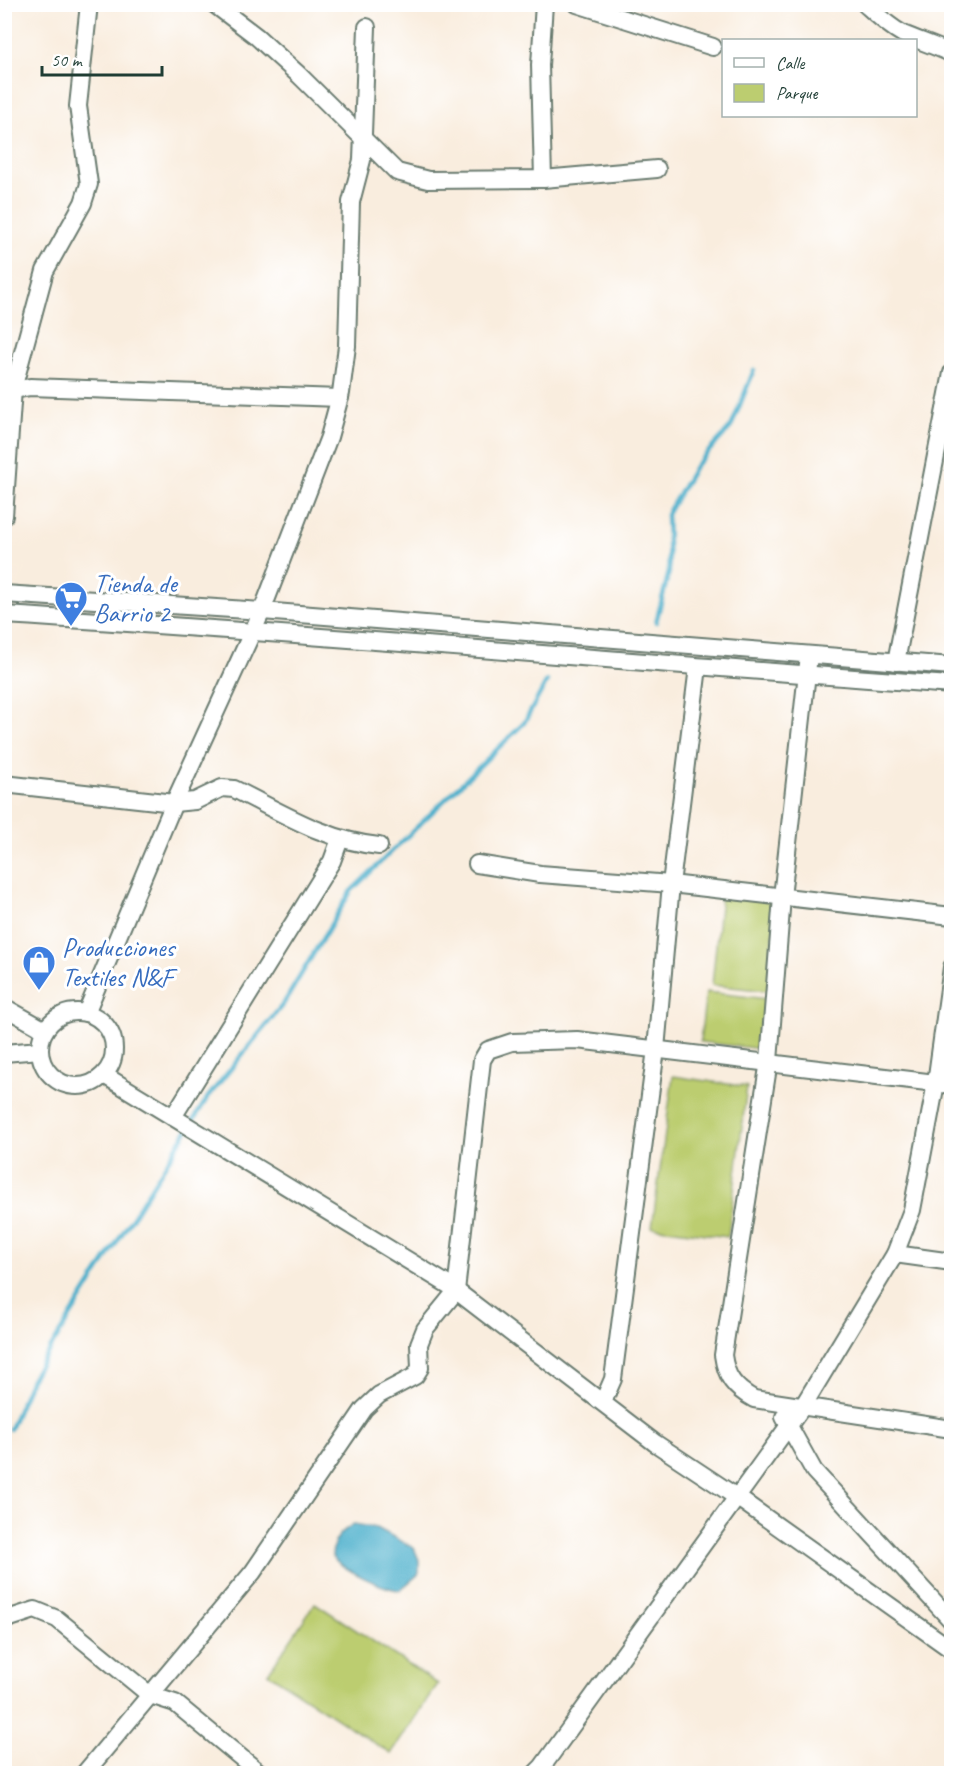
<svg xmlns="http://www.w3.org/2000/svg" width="956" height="1778" font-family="Caveat,sans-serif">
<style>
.green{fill:#bccd70;stroke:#6e8552;stroke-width:1.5}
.water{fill:#4db0cc;stroke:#367680;stroke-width:1.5}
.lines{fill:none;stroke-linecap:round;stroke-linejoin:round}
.stream{stroke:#4db0cc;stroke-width:4.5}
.minor-casing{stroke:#6b7b70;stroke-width:20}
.minor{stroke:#fff;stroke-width:16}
.labels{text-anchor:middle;stroke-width:6;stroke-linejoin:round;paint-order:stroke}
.shop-label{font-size:26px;fill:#366cbe;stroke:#fff;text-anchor:start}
</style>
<rect width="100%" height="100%" fill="#fff"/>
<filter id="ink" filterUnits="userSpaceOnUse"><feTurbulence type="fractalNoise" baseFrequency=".0167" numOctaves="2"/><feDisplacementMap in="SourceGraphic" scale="12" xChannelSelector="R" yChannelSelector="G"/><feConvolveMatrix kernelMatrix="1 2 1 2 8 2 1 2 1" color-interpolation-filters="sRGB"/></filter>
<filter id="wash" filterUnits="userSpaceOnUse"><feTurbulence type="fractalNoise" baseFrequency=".008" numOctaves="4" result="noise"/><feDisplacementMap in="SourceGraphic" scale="24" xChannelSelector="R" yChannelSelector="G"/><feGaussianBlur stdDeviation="1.35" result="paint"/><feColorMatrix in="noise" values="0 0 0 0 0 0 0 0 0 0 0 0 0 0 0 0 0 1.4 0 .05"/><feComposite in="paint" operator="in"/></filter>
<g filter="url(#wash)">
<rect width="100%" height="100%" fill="#f9edde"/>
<g class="green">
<path d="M 721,896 L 777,901 L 768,991 L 712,985 Z"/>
<path d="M 706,992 L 768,999 L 762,1049 L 700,1042 Z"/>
<path d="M 673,1076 L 747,1087 L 728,1237 L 652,1227 Z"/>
<path d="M 315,1603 L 438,1684 L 391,1754 L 268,1673 Z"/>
</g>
<path class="water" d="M 354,1524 L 377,1528 L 414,1548 L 419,1560 L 419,1574 L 400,1590 C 384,1589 341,1569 332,1556 C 333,1540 340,1532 354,1524 Z"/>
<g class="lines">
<g class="stream">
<path d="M 656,622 L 669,572 L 667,514 L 696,465 L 731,427 L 754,370"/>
<path d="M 10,1429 L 31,1379 L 208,1097 L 284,1003 L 351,891 L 524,723 L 547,681"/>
</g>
</g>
</g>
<g filter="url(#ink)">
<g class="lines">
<defs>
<g id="minor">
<path d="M 214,4 L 256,36 L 299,75 L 397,172 L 428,180 L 543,179 L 657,169"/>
<path d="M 577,4 L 713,47"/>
<path d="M 865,4 C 877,15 888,26 903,34 C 919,41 936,46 952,54"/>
<path d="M 543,179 L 540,65 L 544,4"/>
<path d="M 4,392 L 30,387 L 340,398"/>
<path d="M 4,516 L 13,389 L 45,271 L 83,203 L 89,184 L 78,106 L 89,4"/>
<path d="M 4,594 L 262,611 L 952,666"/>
<path d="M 4,615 C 320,634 636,663 952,685"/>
<path d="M 809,655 L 782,897 L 769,1061 L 723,1355 C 726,1377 734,1388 754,1399 L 952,1429"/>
<path d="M 896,662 L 952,373"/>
<path d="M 4,784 L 174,803 L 195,801 L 222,788 L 234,789 C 281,812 326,841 379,846"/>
<path d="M 477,864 L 540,874 L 671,884 L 952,916"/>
<path d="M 4,1007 L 45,1030"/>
<circle cx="77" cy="1049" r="37"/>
<path d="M 86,1013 L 174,803 L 262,611 L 329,437 L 341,393 L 347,346 L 351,202 L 362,160 L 367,27"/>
<path d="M 4,1053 L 40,1050"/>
<path d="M 104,1075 L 450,1286 L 655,1443 L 738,1498 L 952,1650"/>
<path d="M 173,1117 L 332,861 L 340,839"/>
<path d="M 895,1254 L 952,1262"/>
<path d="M 603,1402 L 613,1379 L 656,1049 L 671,884 L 698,667"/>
<path d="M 784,1417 L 814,1471 L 952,1621"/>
<path d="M 4,1620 L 35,1610 L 57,1619 L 150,1695 L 175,1703 L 261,1774"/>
<path d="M 84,1774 L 253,1572 L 364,1409 L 379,1395 L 415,1376 L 420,1368 L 419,1344 L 425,1329 L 456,1291 L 482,1060 L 488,1050 L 512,1042 L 577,1040 L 952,1085"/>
<path d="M 535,1774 L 542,1767 L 803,1406 L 895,1254 L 912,1210 L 936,1083 L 952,967"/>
</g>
</defs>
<use href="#minor" class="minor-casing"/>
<use href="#minor" class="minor"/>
</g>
</g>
<defs>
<symbol id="supermarket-pin" viewBox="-11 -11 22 30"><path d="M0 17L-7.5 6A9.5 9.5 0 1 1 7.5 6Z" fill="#3f7fe0" stroke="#fff"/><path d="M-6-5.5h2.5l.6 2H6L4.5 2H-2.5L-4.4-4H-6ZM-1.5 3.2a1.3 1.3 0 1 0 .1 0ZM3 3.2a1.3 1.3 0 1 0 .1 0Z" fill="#fff"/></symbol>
<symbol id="shop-pin" viewBox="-11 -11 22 30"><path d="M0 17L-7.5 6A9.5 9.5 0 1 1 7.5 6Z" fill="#3f7fe0" stroke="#fff"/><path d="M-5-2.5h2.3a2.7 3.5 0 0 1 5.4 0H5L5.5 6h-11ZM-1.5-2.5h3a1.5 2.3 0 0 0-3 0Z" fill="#fff"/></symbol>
</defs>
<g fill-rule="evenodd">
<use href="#supermarket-pin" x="52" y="579" width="38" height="52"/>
<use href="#shop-pin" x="20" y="943" width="38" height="52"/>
</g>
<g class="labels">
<g class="shop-label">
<text x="94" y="592">Tienda de<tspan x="94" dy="30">Barrio 2</tspan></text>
<text x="62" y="956">Producciones<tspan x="62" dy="30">Textiles N&amp;F</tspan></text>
</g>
</g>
<rect width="956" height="1778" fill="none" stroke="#fff" stroke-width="24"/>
<rect x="722" y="39" width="195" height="78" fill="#ffffff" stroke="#a5b1ae" stroke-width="1.5"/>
<rect x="734" y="58" width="30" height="9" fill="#ffffff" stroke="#a5b1ae" stroke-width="1.5"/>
<text x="776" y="69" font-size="18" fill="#1f3d34">Calle</text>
<rect x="734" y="84" width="30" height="18" fill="#bccd70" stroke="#a5b1ae" stroke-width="1.5"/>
<text x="776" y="99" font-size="18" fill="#1f3d34">Parque</text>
<path d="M42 66v9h120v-9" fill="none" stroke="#1f3d34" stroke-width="3"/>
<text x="51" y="66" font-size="18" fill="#1f3d34" stroke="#ffffff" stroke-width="4.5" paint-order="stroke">50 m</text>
</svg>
